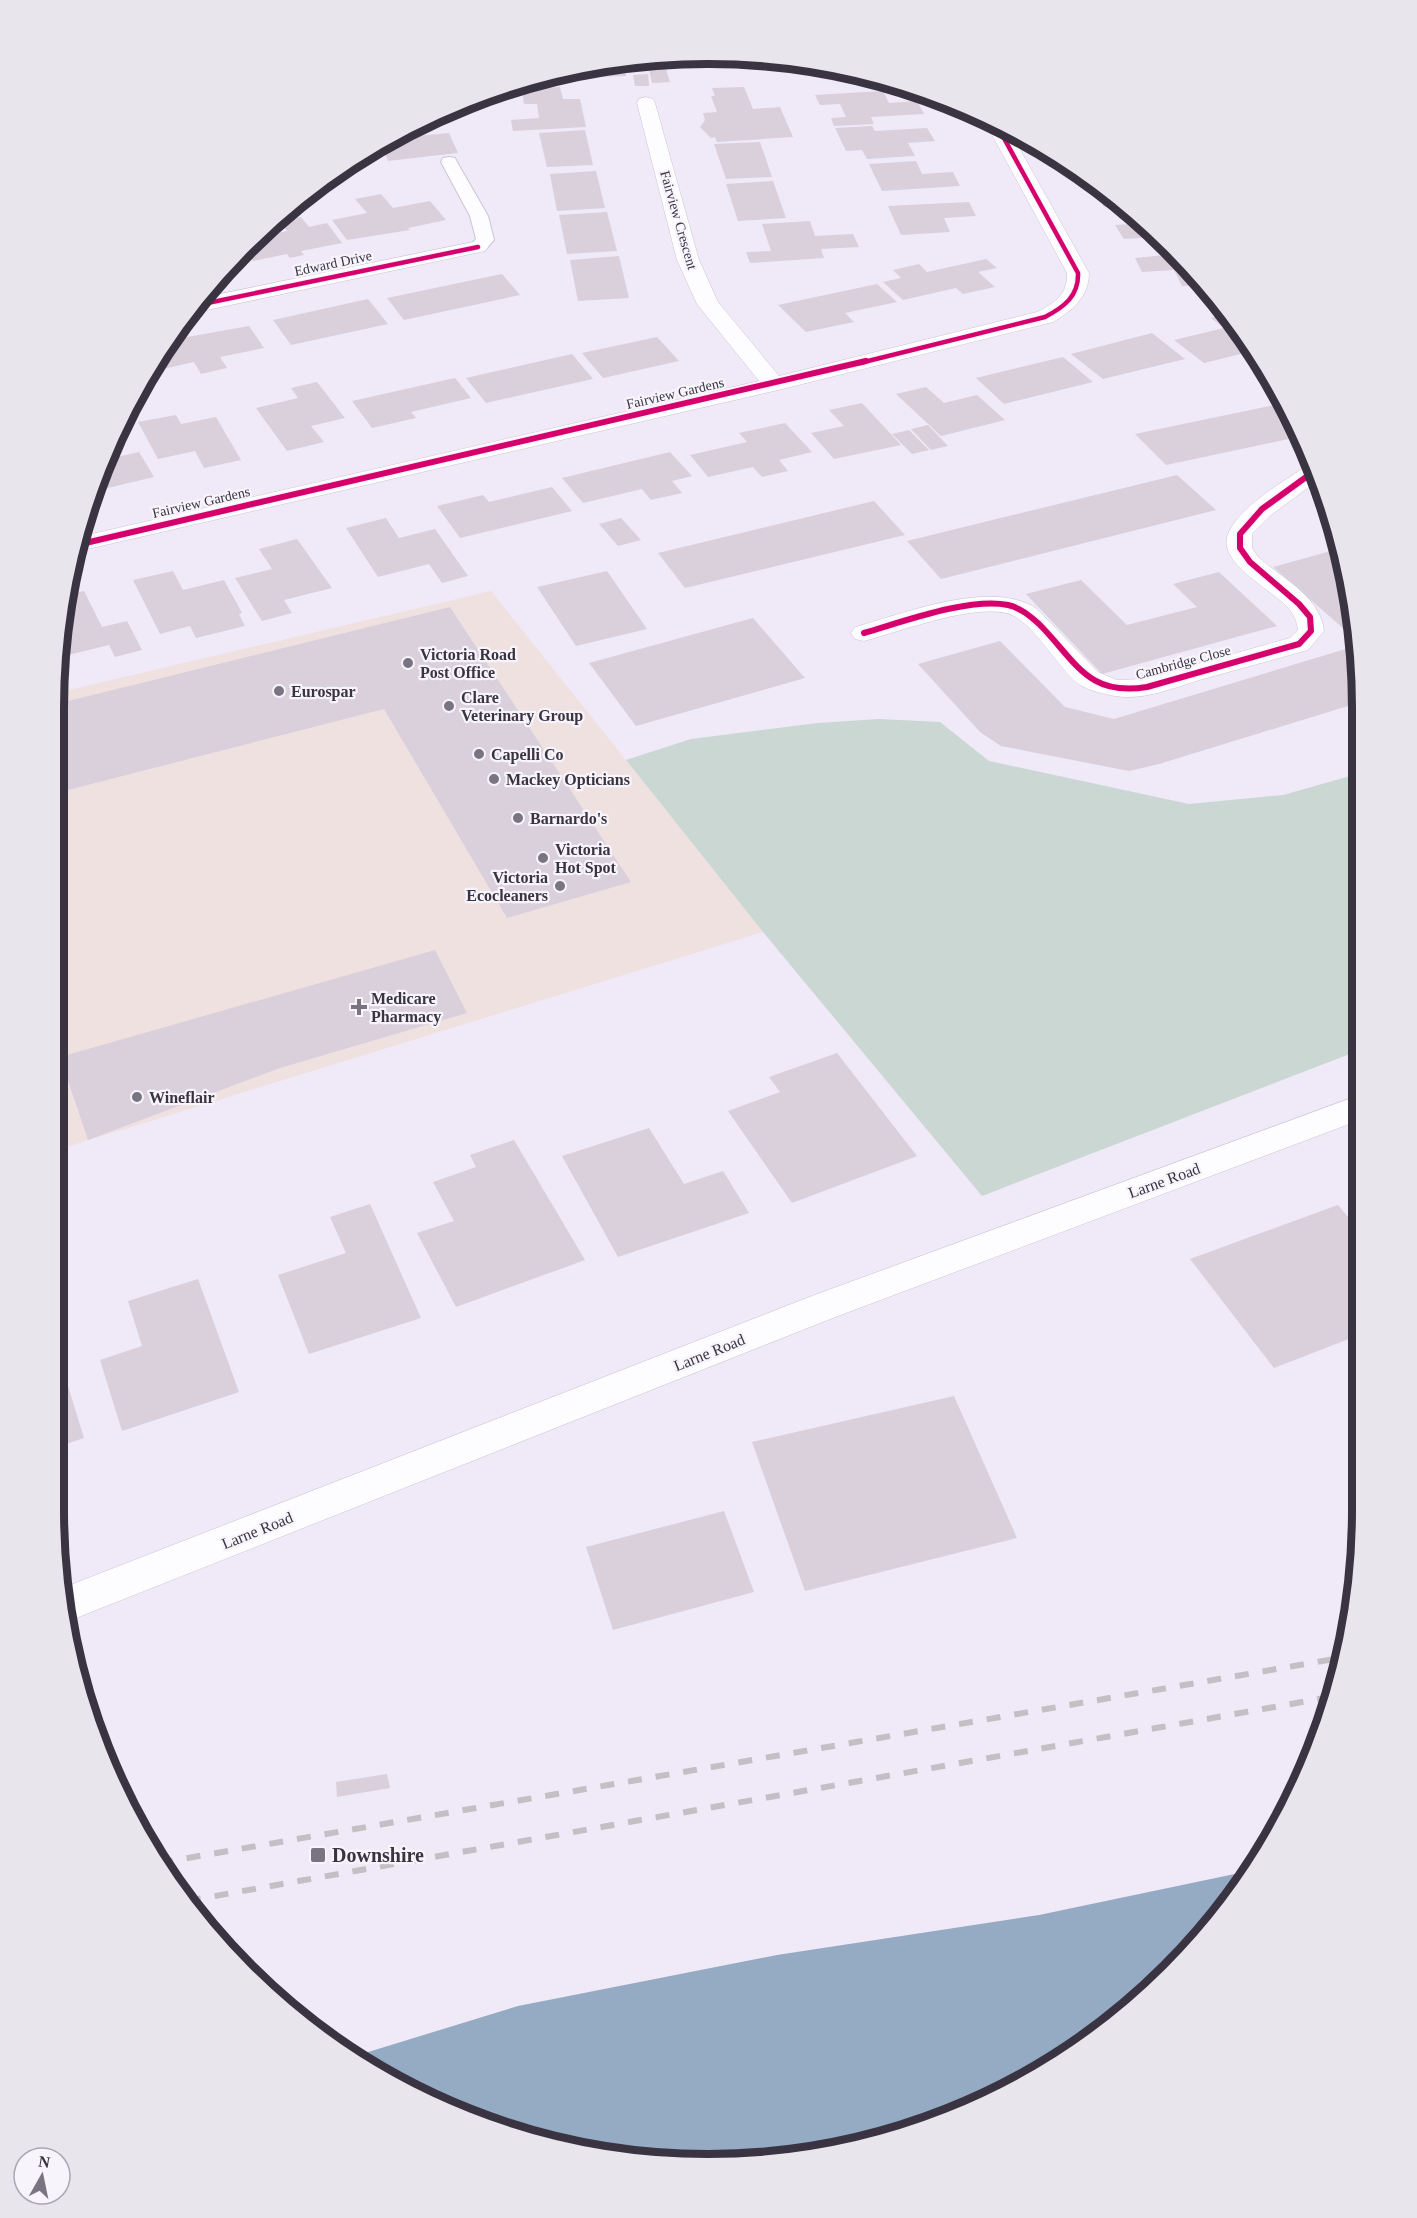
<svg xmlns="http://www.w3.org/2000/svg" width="1417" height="2218" font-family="'Times New Roman',serif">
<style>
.commercial{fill:#f0e1e1}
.green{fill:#cbd7d3}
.water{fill:#94abc3}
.building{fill:#d9d0dc}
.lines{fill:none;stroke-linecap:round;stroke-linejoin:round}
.lane-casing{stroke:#cbc6d2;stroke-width:2}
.street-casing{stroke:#cbc6d2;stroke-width:1}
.primary-casing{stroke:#cbc6d2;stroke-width:1}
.lane{fill:#fdfcfe;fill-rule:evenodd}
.street{fill:#fdfcfe;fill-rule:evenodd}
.primary{fill:#fdfcfe;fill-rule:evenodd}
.rail{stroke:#c2c0c4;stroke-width:6;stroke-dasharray:14 14;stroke-linecap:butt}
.cycleway-far1-casing{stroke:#f7f4fb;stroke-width:7}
.cycleway-casing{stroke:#f7f4fb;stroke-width:9}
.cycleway-far1{stroke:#d6006c;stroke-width:4.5}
.cycleway{stroke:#d6006c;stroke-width:6}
.poi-dot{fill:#7a7382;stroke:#f7f4fb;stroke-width:2}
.labels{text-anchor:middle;stroke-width:4.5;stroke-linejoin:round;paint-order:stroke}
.far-street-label{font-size:14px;fill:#3a3442;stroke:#f7f4fb}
.poi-label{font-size:16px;font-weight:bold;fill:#3a3442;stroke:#f7f4fb;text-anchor:start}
.street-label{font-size:16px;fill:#3a3442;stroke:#f7f4fb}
.near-poi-label{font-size:20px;font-weight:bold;fill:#3a3442;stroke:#f7f4fb;text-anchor:start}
.rim{fill:none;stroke:#3a3442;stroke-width:8}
</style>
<rect width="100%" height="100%" fill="#f0e9f8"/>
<path class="commercial" d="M 491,591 L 763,932 L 60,1149 L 60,692 Z"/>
<path class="green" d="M 879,719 L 940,722 L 989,761 L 1189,804 L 1283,795 L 1361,773 L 1360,1050 L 982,1196 L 763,932 L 626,760 L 691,739 L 818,723 Z"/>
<path class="water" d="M 1249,1871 L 1228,1908 L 1140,2001 L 1072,2054 L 959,2114 L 878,2142 L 708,2164 L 581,2151 L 498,2129 L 382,2076 L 352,2057 L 518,2006 L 777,1955 L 1039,1915 Z"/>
<g class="building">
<path d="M 680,58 L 683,62 L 654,63 L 653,59 Z"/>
<path d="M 629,59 L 630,64 L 624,65 L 626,76 L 601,77 L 599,65 Z"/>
<path d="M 824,67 L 865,74 L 865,75 L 828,77 Z"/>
<path d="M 649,69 L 666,69 L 670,82 L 652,83 Z"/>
<path d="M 648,74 L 649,86 L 635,86 L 633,75 Z"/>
<path d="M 560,87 L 563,99 L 580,99 L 586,127 L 513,131 L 511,120 L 539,118 L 537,104 L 524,104 L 522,89 Z"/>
<path d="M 744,87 L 753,109 L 780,107 L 793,137 L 717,142 L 715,137 L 711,138 L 700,127 L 705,120 L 703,113 L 717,112 L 711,96 L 715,96 L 712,88 Z"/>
<path d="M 883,91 L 889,103 L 917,101 L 924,114 L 871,117 L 874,124 L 834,126 L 831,118 L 846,117 L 840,104 L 820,105 L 815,95 Z"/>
<path d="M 872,126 L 875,131 L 927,128 L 935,141 L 908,143 L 915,156 L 867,159 L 862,150 L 846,151 L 835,128 Z"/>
<path d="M 585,130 L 593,165 L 547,167 L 539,133 Z"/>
<path d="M 449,133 L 458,153 L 388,161 L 381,142 L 386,139 Z"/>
<path d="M 760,142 L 772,177 L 726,179 L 714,144 Z"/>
<path d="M 916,161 L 922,174 L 953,172 L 960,186 L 882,191 L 869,164 Z"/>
<path d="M 596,171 L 605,208 L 557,211 L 550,174 Z"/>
<path d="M 773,181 L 786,218 L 738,221 L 726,184 Z"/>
<path d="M 1101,186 L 1107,189 L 1124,205 L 1104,207 L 1092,187 Z"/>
<path d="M 381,194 L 393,208 L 430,201 L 446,220 L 408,228 L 410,230 L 347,240 L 332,220 L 367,213 L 355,199 Z"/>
<path d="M 969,202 L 976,216 L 944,218 L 950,232 L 901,235 L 888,206 Z"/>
<path d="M 607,212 L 617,251 L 567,254 L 559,215 Z"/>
<path d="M 301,217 L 309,227 L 327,223 L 342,243 L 301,251 L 304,255 L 290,258 L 287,254 L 253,261 L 245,250 L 258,237 L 287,231 L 280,221 Z"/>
<path d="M 810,221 L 815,236 L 853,234 L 859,247 L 821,249 L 824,258 L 750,263 L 746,252 L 771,251 L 762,224 Z"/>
<path d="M 1143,223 L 1158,237 L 1124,239 L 1115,225 Z"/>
<path d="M 1176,254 L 1201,277 L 1206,285 L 1182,286 L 1174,270 L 1142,272 L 1135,258 Z"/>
<path d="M 619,256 L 629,298 L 578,301 L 570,260 Z"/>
<path d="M 986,259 L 997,268 L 978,272 L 995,287 L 963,294 L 956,288 L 903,300 L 883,282 L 901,278 L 893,270 L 919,264 L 927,272 Z"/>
<path d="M 502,274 L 520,295 L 404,320 L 387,298 Z"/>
<path d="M 877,284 L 897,302 L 845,313 L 854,322 L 806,332 L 778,305 Z"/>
<path d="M 368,299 L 388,324 L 291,345 L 273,320 Z"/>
<path d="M 1227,314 L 1253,351 L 1204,363 L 1174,340 L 1224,328 L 1211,318 Z"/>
<path d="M 249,326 L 264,348 L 220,357 L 227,368 L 201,374 L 194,362 L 154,371 L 171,342 L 177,341 L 176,339 Z"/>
<path d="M 1152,333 L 1185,359 L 1103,379 L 1071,354 Z"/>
<path d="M 657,337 L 679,361 L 603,378 L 582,353 Z"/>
<path d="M 572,354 L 593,379 L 486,403 L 466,378 Z"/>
<path d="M 1063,357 L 1093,382 L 1004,404 L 976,378 Z"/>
<path d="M 455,378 L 471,398 L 411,412 L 416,418 L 372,428 L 352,401 Z"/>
<path d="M 317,382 L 345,418 L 311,426 L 324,442 L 287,451 L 256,408 L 298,398 L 291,388 Z"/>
<path d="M 926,387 L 944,403 L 977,395 L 1005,420 L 941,436 L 896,394 Z"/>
<path d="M 862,403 L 901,445 L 834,459 L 811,433 L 844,426 L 829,410 Z"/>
<path d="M 1284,403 L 1298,437 L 1166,465 L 1135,434 Z"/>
<path d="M 176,415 L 181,424 L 216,417 L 241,460 L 204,468 L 195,451 L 158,459 L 138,422 Z"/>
<path d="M 785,423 L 812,452 L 779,460 L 788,471 L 762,477 L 753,467 L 708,477 L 690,455 L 747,442 L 739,433 Z"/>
<path d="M 928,425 L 948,446 L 931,450 L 911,429 Z"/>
<path d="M 909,430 L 929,450 L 912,454 L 892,434 Z"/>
<path d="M 139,452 L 154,477 L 95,491 L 103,460 Z"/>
<path d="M 670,452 L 692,476 L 672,481 L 682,493 L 651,500 L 642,489 L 583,503 L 562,478 Z"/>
<path d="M 1177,475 L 1216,510 L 941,579 L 907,541 Z"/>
<path d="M 552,487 L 572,511 L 460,538 L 437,506 L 483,495 L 489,502 Z"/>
<path d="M 874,501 L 905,535 L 685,588 L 658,553 Z"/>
<path d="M 386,518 L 399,538 L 435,529 L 468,576 L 442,583 L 429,564 L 378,577 L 346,528 Z"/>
<path d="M 621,518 L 641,540 L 618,546 L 599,524 Z"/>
<path d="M 297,539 L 332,588 L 284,600 L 292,613 L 262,621 L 235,578 L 272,569 L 259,549 Z"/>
<path d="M 1342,548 L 1362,665 L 1361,702 L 1159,764 L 1129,771 L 1001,746 L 980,732 L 918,664 L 1000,641 L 1065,707 L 1114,719 L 1349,648 L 1352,640 L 1344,629 L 1273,567 Z"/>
<path d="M 173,571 L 183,590 L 224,580 L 242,613 L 239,614 L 245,626 L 196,638 L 190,626 L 160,634 L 133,580 Z"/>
<path d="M 607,571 L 647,629 L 576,646 L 537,587 Z"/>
<path d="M 1219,572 L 1277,626 L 1102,674 L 1026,594 L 1081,580 L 1127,625 L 1197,607 L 1173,584 Z"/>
<path d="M 84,591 L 102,627 L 127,621 L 142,650 L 115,657 L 109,645 L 60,657 L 60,623 L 67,595 Z"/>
<path d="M 450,607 L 631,882 L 507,918 L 384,709 L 60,792 L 60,703 Z"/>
<path d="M 753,618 L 805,678 L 636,726 L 589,663 Z"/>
<path d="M 435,950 L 467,1013 L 280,1068 L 88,1140 L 60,1057 Z"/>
<path d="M 837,1053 L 917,1156 L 792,1203 L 728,1111 L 780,1092 L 769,1077 Z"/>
<path d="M 649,1128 L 684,1184 L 723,1171 L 749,1213 L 618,1257 L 562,1156 Z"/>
<path d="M 514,1140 L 585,1260 L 456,1307 L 417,1233 L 454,1221 L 433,1182 L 476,1167 L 470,1155 Z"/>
<path d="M 370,1204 L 421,1318 L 309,1354 L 278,1275 L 346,1253 L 330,1217 Z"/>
<path d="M 1338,1205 L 1359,1230 L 1359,1335 L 1274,1368 L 1190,1259 Z"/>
<path d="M 198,1279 L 239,1392 L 122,1431 L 100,1360 L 142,1346 L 128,1301 Z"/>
<path d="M 60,1360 L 84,1438 L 60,1446 Z"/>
<path d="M 954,1396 L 1017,1538 L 805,1591 L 752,1442 Z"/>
<path d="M 724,1511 L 754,1592 L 613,1630 L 586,1547 Z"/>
<path d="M 387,1774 L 390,1788 L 337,1797 L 336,1782 Z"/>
</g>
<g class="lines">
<defs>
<path id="lane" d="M 449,157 L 455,158 L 457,162 L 488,216 L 494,240 L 484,251 L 472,251 L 469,247 L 476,239 L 470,216 L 441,162 L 443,158 Z"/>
<g id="street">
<path d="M 646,97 L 653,99 L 655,103 L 699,260 L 718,302 L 779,376 L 1037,312 C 1055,303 1068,294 1067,273 L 984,120 L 986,117 L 1008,128 L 1089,273 C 1089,297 1072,311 1053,322 L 774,391 L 79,551 L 83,536 L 759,381 L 697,304 L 677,260 L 637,103 L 639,99 Z"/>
<path d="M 478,241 L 485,243 L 488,247 L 485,251 L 193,313 L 189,311 L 201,298 Z"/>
<path d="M 1310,465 L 1317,481 L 1271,515 L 1252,534 L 1252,548 L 1258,557 C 1282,578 1321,597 1324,631 L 1308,650 C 1273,660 1238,669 1203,679 C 1175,687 1145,701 1115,696 C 1104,694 1090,691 1080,685 C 1058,670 1033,619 1006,613 C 968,605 902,631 864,641 L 855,639 L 851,633 L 855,627 C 903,614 992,578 1037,609 L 1098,672 L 1117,680 L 1144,679 L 1290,638 L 1298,630 C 1296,612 1285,604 1272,594 C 1258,583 1231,565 1227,547 C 1220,518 1284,481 1305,467 Z"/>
</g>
<path id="primary" d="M 1360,1095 L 1360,1120 L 838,1316 L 66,1622 L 60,1589 L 812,1296 Z"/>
</defs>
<use href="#lane" class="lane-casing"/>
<use href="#street" class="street-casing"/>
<use href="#primary" class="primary-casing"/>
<use href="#lane" class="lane"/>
<use href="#street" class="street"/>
<use href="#primary" class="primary"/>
<g class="rail">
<path d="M 159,1863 L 1340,1658"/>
<path d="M 187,1901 L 1330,1697"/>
</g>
<defs>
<g id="cycleway-far1">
<path d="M 193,306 L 478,247"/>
<path d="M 860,363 L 1045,317 C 1064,307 1079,296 1078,273 L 994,120"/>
</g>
<g id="cycleway">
<path d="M 81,544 L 866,361"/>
<path d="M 864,633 C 902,622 970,597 1008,605 C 1021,608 1030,616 1039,624 C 1076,661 1087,697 1147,687 L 1299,644 L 1311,631 L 1310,617 L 1299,604 L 1250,562 L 1240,548 L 1240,534 L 1262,509 L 1313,472"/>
</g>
</defs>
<use href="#cycleway-far1" class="cycleway-far1-casing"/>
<use href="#cycleway" class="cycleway-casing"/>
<use href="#cycleway-far1" class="cycleway-far1"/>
<use href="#cycleway" class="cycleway"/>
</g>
<g class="poi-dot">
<circle cx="408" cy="663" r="6"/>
<circle cx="279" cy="691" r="6"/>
<circle cx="449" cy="706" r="6"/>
<circle cx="479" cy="754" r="6"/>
<circle cx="494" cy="779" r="6"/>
<circle cx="518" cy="818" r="6"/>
<circle cx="543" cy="858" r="6"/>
<circle cx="560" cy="886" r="6"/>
<path d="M356 998h6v6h6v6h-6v6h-6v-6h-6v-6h6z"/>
<circle cx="137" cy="1097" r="6"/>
<rect x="310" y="1847" width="16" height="16" rx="3"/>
</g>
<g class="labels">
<g class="far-street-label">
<text transform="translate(679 220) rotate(74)" y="5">Fairview Crescent</text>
<text transform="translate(333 263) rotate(-12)" y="5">Edward Drive</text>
<text transform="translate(675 393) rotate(-13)" y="5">Fairview Gardens</text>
<text transform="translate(201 502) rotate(-13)" y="5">Fairview Gardens</text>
<text transform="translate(1183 662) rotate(-15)" y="5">Cambridge Close</text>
</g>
<g class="poi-label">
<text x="420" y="660">Victoria Road<tspan x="420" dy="18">Post Office</tspan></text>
<text x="291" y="697">Eurospar</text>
<text x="461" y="703">Clare<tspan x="461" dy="18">Veterinary Group</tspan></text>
<text x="491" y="760">Capelli Co</text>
<text x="506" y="785">Mackey Opticians</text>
<text x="530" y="824">Barnardo's</text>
<text x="555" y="855">Victoria<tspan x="555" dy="18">Hot Spot</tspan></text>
<text x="548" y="883" text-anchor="end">Victoria<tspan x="548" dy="18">Ecocleaners</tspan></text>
<text x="371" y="1004">Medicare<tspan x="371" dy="18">Pharmacy</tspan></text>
<text x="149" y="1103">Wineflair</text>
</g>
<g class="street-label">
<text transform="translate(1164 1180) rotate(-20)" y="6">Larne Road</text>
<text transform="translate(709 1352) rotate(-22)" y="6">Larne Road</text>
<text transform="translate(257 1530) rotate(-22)" y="6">Larne Road</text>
</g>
<g class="near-poi-label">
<text x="332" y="1862">Downshire</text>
</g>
</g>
<path d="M0 0H1417V2218H0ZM708 64H708A644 644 0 0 1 1352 708V1510A644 644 0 0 1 708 2154H708A644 644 0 0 1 64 1510V708A644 644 0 0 1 708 64Z" fill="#e8e5ec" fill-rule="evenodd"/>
<path class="rim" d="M708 64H708A644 644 0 0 1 1352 708V1510A644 644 0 0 1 708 2154H708A644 644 0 0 1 64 1510V708A644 644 0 0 1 708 64Z"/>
<g transform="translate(42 2176) rotate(9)"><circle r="28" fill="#f7f4fb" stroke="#aba7b1" stroke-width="1.5"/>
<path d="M0-4.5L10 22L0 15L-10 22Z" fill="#7a7382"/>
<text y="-9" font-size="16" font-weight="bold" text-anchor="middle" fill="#3a3442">N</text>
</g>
</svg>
